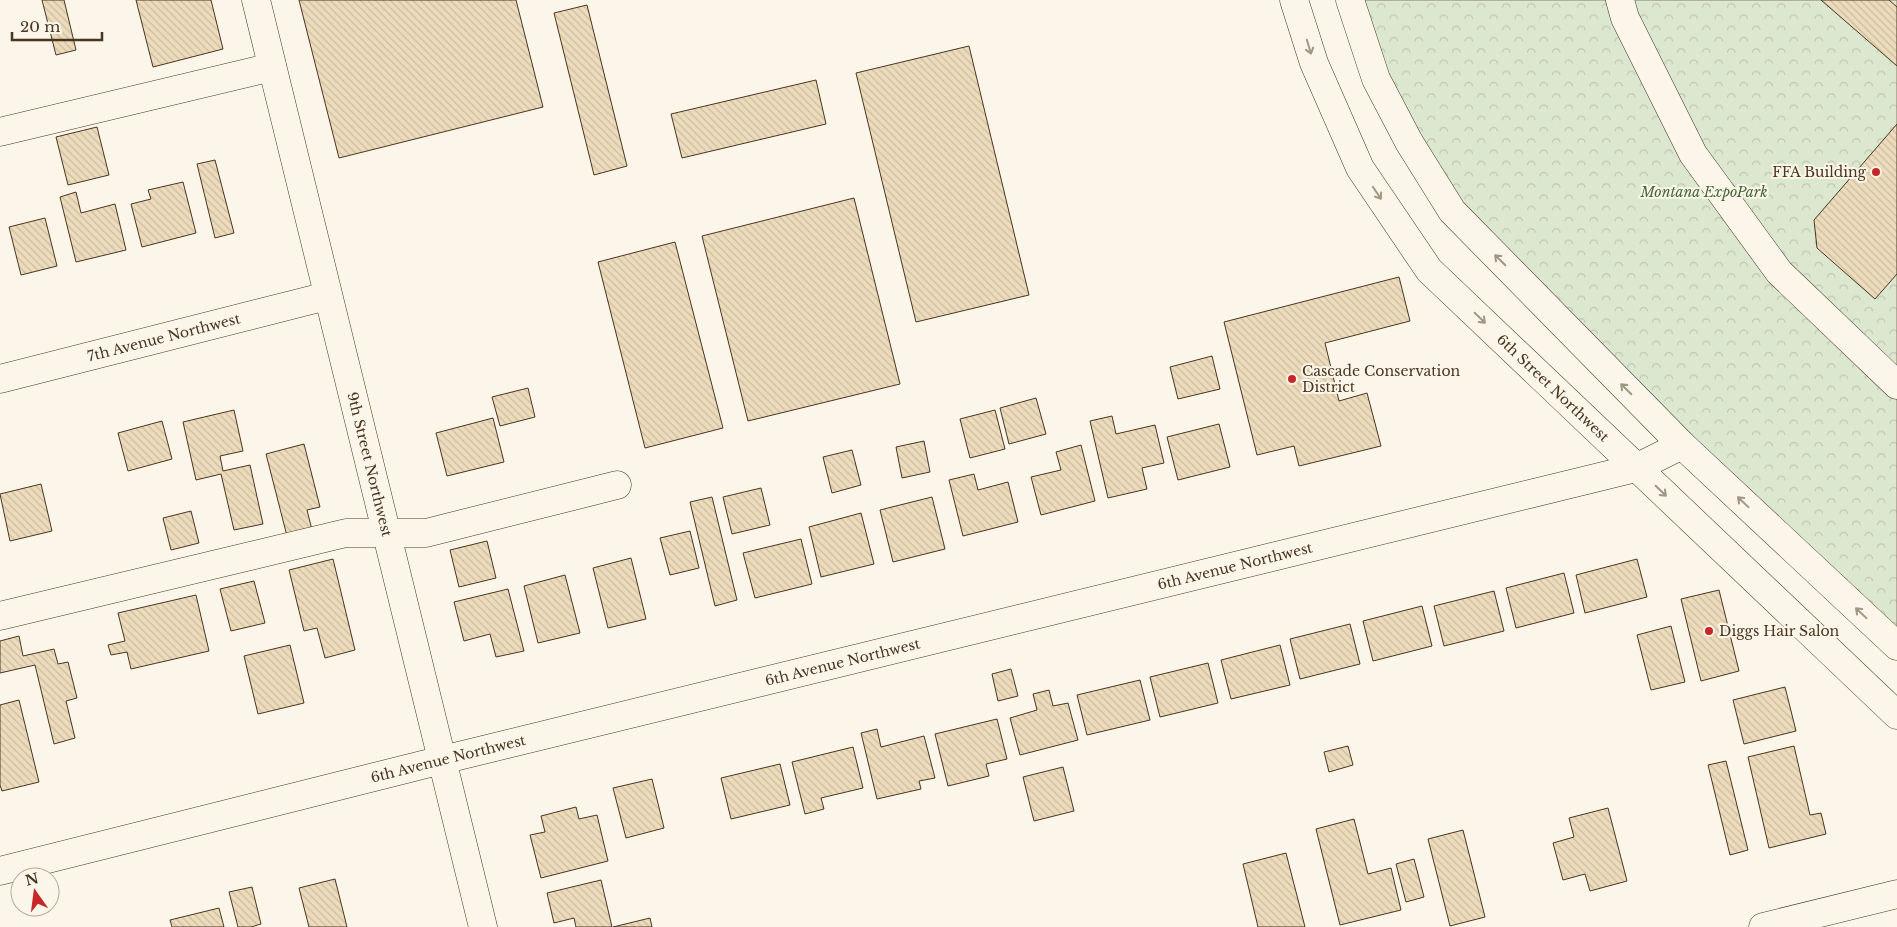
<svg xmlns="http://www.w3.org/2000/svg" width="1897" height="927" font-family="'Libre Baskerville',serif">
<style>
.park{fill:url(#park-crowns);stroke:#887966}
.building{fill:url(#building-back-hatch);stroke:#4a3520}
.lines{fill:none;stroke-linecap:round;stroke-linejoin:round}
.minor-casing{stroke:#4a3520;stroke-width:29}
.major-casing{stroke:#4a3520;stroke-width:29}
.minor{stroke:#fbf6e9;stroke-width:28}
.major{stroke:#fbf6e9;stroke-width:28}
.oneway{stroke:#a29684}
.poi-dot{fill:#c62828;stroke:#fbf6e9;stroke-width:2}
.labels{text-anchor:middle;stroke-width:4;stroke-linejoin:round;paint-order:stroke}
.poi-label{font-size:14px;fill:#4a3520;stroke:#fbf6e9;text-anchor:start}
.park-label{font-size:14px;font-style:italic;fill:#436837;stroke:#fbf6e9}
.street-label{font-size:14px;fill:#4a3520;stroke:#fbf6e9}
</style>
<defs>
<pattern id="park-crowns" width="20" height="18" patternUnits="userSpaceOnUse" patternTransform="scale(1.25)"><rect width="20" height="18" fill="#dce7d0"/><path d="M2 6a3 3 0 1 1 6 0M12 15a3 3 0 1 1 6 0" fill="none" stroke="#bec7b2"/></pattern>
<pattern id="building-back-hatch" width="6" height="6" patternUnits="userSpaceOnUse" patternTransform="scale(1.25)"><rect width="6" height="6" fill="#ecdcbc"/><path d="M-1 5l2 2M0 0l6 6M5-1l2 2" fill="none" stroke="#ccbda1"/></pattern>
</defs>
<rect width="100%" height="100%" fill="#fbf6e9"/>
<path class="park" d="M 1350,0 L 1897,0 L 1897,646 L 1452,211 Z"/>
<g class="building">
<path d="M 42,0 L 64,0 L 76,50 L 56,55 Z"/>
<path d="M 136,0 L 211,0 L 223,49 L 153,67 Z"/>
<path d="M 299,0 L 516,0 L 543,107 L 339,158 Z"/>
<path d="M 1821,0 L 1889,0 L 1897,7 L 1897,66 Z"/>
<path d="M 587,5 L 627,166 L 594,175 L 554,13 Z"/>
<path d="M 969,46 L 1029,295 L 916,322 L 856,73 Z"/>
<path d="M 816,80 L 826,124 L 682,158 L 671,114 Z"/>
<path d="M 1897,124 L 1897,274 L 1875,299 L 1817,248 L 1814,220 Z"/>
<path d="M 97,127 L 109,175 L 68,185 L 56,137 Z"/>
<path d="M 215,160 L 234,233 L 215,238 L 197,164 Z"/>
<path d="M 183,182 L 196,233 L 142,247 L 131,204 L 151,199 L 148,190 Z"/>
<path d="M 76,192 L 81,213 L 115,204 L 126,250 L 76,262 L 60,197 Z"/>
<path d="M 854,198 L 900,384 L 748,421 L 702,236 Z"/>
<path d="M 45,218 L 57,266 L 21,275 L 9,227 Z"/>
<path d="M 675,242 L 723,428 L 645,448 L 598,262 Z"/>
<path d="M 1399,277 L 1410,321 L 1325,343 L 1339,401 L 1367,393 L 1381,446 L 1299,466 L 1294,446 L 1257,455 L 1224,322 Z"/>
<path d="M 1212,356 L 1220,389 L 1178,399 L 1170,367 Z"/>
<path d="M 528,388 L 535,417 L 500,426 L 492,397 Z"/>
<path d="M 1036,398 L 1046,434 L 1009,444 L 1000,408 Z"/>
<path d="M 234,410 L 243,451 L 220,456 L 223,471 L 250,465 L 263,524 L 234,530 L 221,474 L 196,480 L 183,422 Z"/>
<path d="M 995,410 L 1005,449 L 970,458 L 960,419 Z"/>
<path d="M 1112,416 L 1116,434 L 1155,425 L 1164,463 L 1142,468 L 1147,489 L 1108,498 L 1090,421 Z"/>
<path d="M 493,418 L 504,462 L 447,476 L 436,433 Z"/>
<path d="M 162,421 L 172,459 L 128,471 L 118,433 Z"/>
<path d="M 1219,424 L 1230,467 L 1178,480 L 1167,437 Z"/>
<path d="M 924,441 L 930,472 L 902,478 L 896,447 Z"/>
<path d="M 304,444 L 320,507 L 307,510 L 312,530 L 287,536 L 266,454 Z"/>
<path d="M 1081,445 L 1095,501 L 1041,515 L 1031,477 L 1061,470 L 1056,452 Z"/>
<path d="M 852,450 L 861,485 L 832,493 L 823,457 Z"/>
<path d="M 974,474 L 978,490 L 1008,482 L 1018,522 L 963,536 L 949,480 Z"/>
<path d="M 41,484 L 52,531 L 10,541 L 0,494 Z"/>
<path d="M 761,488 L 770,525 L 732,534 L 723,497 Z"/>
<path d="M 712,497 L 737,600 L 715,606 L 690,502 Z"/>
<path d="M 932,497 L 945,549 L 893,562 L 880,510 Z"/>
<path d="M 191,511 L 199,543 L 171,550 L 163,518 Z"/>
<path d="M 861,513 L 874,564 L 821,577 L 809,527 Z"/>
<path d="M 690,531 L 699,568 L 670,575 L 660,538 Z"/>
<path d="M 801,539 L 812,584 L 755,598 L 743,553 Z"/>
<path d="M 487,541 L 496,578 L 459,587 L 450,550 Z"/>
<path d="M 631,558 L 646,619 L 608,628 L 593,568 Z"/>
<path d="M 333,559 L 355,650 L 325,658 L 317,628 L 304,631 L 289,570 Z"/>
<path d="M 1637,559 L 1647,597 L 1585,613 L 1576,575 Z"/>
<path d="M 1564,573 L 1574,613 L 1516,628 L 1506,588 Z"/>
<path d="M 565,575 L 580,633 L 538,643 L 524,586 Z"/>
<path d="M 254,581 L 265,623 L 231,631 L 220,589 Z"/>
<path d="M 508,589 L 524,651 L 496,657 L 490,634 L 464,641 L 454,602 Z"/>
<path d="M 1719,590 L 1739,671 L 1701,681 L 1681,599 Z"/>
<path d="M 1494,591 L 1504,631 L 1444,646 L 1434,606 Z"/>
<path d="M 196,595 L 209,651 L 131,669 L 127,652 L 111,655 L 108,645 L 125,641 L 118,613 Z"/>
<path d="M 1422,606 L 1432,646 L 1373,661 L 1363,621 Z"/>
<path d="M 1350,624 L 1360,664 L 1300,679 L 1290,639 Z"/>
<path d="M 1671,626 L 1685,682 L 1651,690 L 1637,635 Z"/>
<path d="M 19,636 L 23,656 L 54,649 L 58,664 L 68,662 L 77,698 L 66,701 L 75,738 L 54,744 L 35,665 L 0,673 L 0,641 Z"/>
<path d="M 290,645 L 304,703 L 258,714 L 244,656 Z"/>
<path d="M 1280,645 L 1290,685 L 1231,699 L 1221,660 Z"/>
<path d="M 1208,663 L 1218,703 L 1160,717 L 1150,677 Z"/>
<path d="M 1011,669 L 1018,696 L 998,701 L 992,674 Z"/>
<path d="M 1140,680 L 1150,720 L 1087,735 L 1077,695 Z"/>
<path d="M 1785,687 L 1796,731 L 1744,744 L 1733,700 Z"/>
<path d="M 1049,690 L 1053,706 L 1068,703 L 1078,740 L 1020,755 L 1010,718 L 1037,710 L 1033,694 Z"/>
<path d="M 19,700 L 39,782 L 2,791 L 0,785 L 0,705 Z"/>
<path d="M 997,719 L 1007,759 L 986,764 L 989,776 L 948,786 L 935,734 Z"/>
<path d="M 877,729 L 881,747 L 924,736 L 935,778 L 919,781 L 921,789 L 877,799 L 861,733 Z"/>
<path d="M 1348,746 L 1353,765 L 1329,772 L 1324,752 Z"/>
<path d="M 1794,746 L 1810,815 L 1821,813 L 1826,834 L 1769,848 L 1748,757 Z"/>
<path d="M 853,747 L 863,788 L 821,798 L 824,809 L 805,814 L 792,762 Z"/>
<path d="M 1726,761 L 1748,850 L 1730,855 L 1708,765 Z"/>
<path d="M 780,764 L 790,805 L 731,819 L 721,778 Z"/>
<path d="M 1063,767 L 1074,811 L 1034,821 L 1023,777 Z"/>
<path d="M 652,779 L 664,828 L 626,838 L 613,788 Z"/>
<path d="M 576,807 L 579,819 L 597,815 L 608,861 L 541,878 L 530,835 L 545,832 L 541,816 Z"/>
<path d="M 1608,808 L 1627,881 L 1590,891 L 1585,874 L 1563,880 L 1553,843 L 1574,837 L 1569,818 Z"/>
<path d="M 1354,819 L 1368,874 L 1391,868 L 1401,910 L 1340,925 L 1316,829 Z"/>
<path d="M 1463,830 L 1485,917 L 1450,926 L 1428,839 Z"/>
<path d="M 1286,853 L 1305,927 L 1258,927 L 1243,864 Z"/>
<path d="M 1414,859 L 1424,897 L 1406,902 L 1396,864 Z"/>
<path d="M 335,879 L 347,927 L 309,927 L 299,888 Z"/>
<path d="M 601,880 L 612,927 L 576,927 L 574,918 L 554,923 L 547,893 Z"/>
<path d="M 252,887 L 261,924 L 251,927 L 238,927 L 229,892 Z"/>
<path d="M 219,908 L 224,927 L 172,927 L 170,920 Z"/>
<path d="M 650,918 L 652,927 L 613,927 Z"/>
</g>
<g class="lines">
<defs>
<g id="minor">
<path id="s1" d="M 256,0 L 483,927"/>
<path d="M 1620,0 L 1625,18 L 1693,154 L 1779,272 L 1897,385"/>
<path d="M 0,132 L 272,67"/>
<path id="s2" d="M 0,379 L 327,296"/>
<path d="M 0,616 L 346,533 L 426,533 L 617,485"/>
<path id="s3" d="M 0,871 L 442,760 L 1636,468 L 1682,445"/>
<path d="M 1763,927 L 1897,894"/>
</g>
<g id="major">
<path id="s4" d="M 1294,0 L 1314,63 L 1360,168 L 1429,270 L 1897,715"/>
<path d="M 1350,0 L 1376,79 L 1409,142 L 1452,211 L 1682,445 L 1897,646"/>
</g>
</defs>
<use href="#minor" class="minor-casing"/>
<use href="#major" class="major-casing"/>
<use href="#minor" class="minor"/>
<use href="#major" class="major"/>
</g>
<defs><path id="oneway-shaft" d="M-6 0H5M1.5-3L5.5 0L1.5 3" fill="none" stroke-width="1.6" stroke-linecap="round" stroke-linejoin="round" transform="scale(1.25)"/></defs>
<g class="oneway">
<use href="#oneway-shaft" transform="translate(1309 47) rotate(73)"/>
<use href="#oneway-shaft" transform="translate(1377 193) rotate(56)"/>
<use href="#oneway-shaft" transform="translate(1500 260) rotate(-135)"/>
<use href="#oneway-shaft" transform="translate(1480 318) rotate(44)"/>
<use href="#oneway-shaft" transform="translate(1626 389) rotate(-135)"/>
<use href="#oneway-shaft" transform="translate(1661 491) rotate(44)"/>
<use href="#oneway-shaft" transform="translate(1743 502) rotate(-137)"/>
<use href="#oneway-shaft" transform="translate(1861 613) rotate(-137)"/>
</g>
<g class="poi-dot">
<circle cx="1876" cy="172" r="5"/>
<circle cx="1292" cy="379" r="5"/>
<circle cx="1709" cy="631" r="5"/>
</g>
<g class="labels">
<g class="poi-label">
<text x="1866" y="177" text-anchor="end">FFA Building</text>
<text x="1302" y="376">Cascade Conservation<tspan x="1302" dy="16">District</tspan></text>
<text x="1719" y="636">Diggs Hair Salon</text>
</g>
<g class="park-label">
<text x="1704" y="197">Montana ExpoPark</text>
</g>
<g class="street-label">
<text dy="5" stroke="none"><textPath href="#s2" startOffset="169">7th Avenue Northwest</textPath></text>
<text dy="5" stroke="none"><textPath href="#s4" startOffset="475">6th Street Northwest</textPath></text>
<text dy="5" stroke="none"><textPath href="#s1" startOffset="478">9th Street Northwest</textPath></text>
<text dy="5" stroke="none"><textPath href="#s3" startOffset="1272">6th Avenue Northwest</textPath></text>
<text dy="5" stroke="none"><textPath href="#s3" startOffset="868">6th Avenue Northwest</textPath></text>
<text dy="5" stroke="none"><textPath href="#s3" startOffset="462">6th Avenue Northwest</textPath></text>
</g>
</g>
<g transform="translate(35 892) rotate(346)"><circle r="24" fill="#fbf6e9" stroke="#b4a999"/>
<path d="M0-4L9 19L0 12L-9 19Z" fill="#c62828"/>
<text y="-8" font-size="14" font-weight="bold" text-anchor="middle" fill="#4a3520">N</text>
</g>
<path d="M12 32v8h90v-8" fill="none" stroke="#4a3520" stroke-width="2.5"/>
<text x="20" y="32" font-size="15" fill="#4a3520" stroke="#fbf6e9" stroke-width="4" paint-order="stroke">20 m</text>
</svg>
